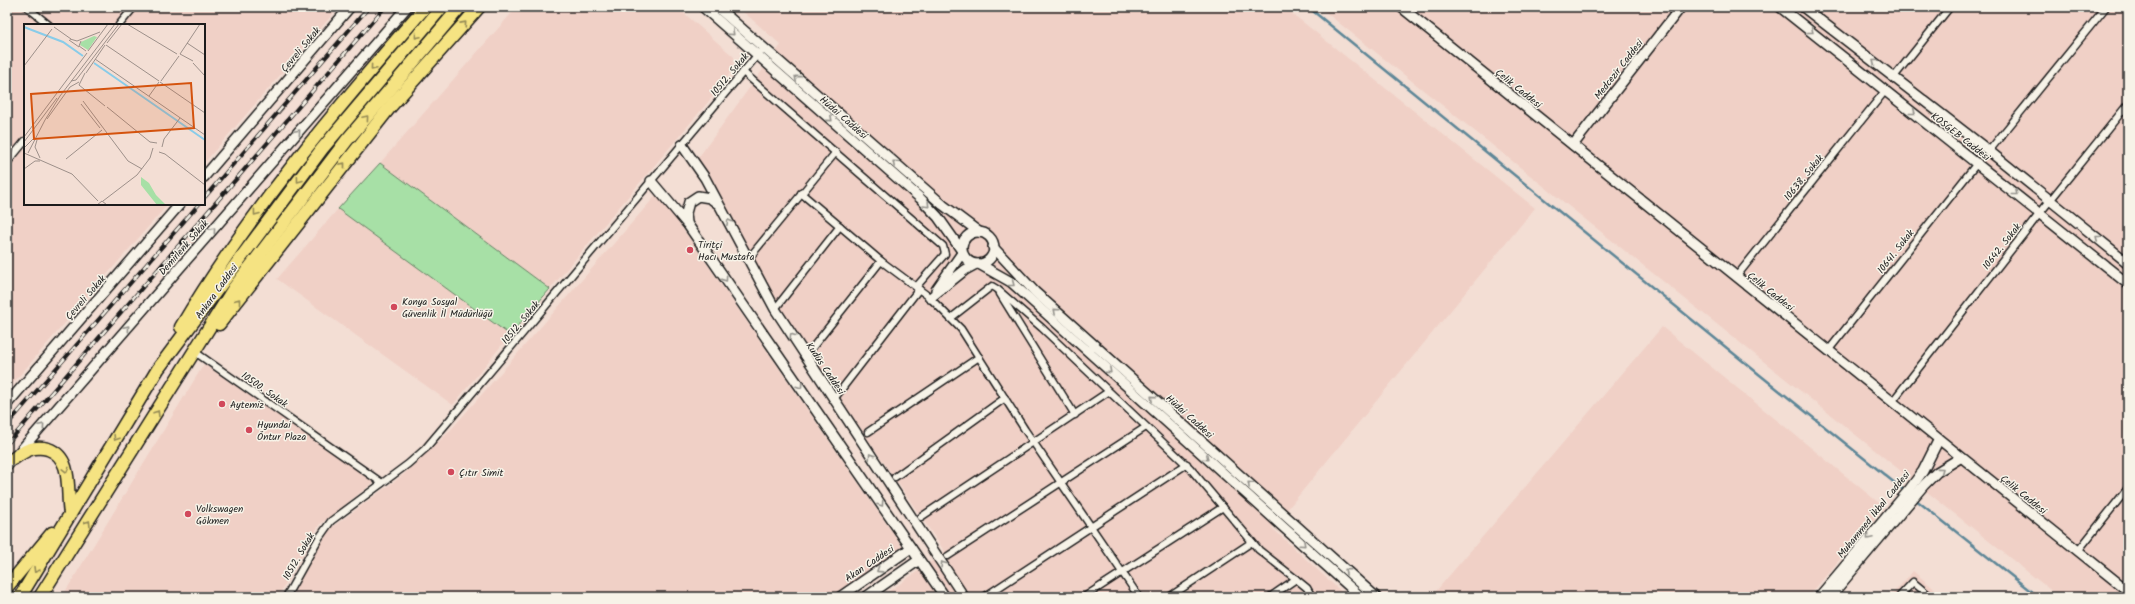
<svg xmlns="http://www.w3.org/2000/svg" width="2135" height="604" font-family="Kalam,sans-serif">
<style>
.built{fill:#f0d0c6}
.green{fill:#a7e0a6;stroke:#627e61}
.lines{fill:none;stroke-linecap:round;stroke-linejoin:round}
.stream{stroke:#5d8697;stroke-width:2.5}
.street-casing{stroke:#1c1c1c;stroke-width:9}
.secondary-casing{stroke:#1c1c1c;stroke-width:12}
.highway-casing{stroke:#1c1c1c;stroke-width:15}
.street{stroke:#f7f3e8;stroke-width:6}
.secondary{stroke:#f7f3e8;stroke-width:9}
.highway{stroke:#f5e382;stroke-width:12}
.rail-casing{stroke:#1c1c1c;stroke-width:4}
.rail{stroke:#f7f3e8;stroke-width:2.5;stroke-dasharray:8;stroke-linecap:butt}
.oneway{stroke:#938954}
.oneway2{stroke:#94928c}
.poi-dot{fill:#d1495b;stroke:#f7f3e8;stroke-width:1.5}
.labels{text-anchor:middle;stroke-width:3;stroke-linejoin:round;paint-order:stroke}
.street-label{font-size:10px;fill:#1c1c1c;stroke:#f7f3e8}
.poi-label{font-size:10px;fill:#1c1c1c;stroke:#f7f3e8;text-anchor:start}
.inset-river{fill:none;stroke:#88cce9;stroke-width:2}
.inset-road{fill:none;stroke:#9d908a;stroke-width:1}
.view{fill:#d4530e;fill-opacity:0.15;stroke:#d4530e;stroke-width:2}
.inset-edge{fill:none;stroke:#1c1c1c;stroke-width:2}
</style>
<rect width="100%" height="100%" fill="#f3ded4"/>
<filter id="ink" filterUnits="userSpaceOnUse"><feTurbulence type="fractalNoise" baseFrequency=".025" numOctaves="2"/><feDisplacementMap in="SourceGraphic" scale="8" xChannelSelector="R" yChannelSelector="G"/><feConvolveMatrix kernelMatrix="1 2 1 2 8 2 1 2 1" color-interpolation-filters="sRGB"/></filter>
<g filter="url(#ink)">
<g class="built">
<path d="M 7,7 L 339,7 L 204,163 L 204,25 L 25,25 L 25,204 L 168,204 L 7,390 Z"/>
<path d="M 517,7 L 677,7 L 734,57 L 733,67 L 725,82 L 550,289 L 380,163 Z"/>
<path d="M 738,7 L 1284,7 L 1535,208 L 1272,528 L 1347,597 L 881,597 L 945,552 L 768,293 L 698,158 L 781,45 Z"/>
<path d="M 1319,7 L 2128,7 L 2128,597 L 2059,597 Z"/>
<path d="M 658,193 L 903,548 L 833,597 L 290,597 L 327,531 L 403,475 L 448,433 Z"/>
<path d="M 338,209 L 510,335 L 453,405 L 277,279 Z"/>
<path d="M 1662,327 L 1884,507 L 1808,597 L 1431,597 Z"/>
<path d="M 204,364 L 374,482 L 319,525 L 278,597 L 62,597 Z"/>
<path d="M 1913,571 L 1944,597 L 1890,597 Z"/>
</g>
<path class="green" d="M 380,163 L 550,289 L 510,335 L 338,209 Z"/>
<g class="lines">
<g class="stream">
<path d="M 1308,7 L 1760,375 L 1906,492"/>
<path d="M 1915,499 L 2038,597"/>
</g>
<defs>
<g id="street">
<path d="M 27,7 L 49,25"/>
<path d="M 119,25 L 134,7"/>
<path d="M 743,72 L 943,246 L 945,254 L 916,287"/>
<path d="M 1894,77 L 1950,7"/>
<path d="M 1989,151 L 2106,7"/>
<path d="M 7,163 L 25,141"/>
<path d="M 801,193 L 881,261 L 928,296 L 961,329 L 1025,430 L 1139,597"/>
<path d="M 749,258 L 836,152"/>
<path d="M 1736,277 L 1885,91"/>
<path d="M 1000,294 L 1075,415"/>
<path d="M 775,309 L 840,226"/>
<path d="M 951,318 L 992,286 L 997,289 L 1042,328 L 1190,468 L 1259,550 L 1296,579 L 1307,588 L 1312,597"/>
<path d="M 1828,351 L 1978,162"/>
<path d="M 195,352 L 382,483"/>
<path d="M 805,357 L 881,261"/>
<path d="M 834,399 L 919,289"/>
<path d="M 1892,402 L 2040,213 L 2128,104"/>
<path d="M 868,432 L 979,357"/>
<path d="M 895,477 L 1005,398"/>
<path d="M 921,517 L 1108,392"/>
<path d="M 2078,551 L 2128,488"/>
<path d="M 948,556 L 1146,427"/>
<path d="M 286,597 L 319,538 L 331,521 L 408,464 L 425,449 L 760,52"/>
<path d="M 984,597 L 1187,464"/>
<path d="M 1084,597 L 1223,507"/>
<path d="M 1169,597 L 1252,542"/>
<path d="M 1270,597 L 1296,579"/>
<path d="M 1899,597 L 1913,582 L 1931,597"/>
</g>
<g id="secondary">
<path d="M 703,7 L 920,198 L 938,217 L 962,251"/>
<path d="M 717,7 L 943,205 L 979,232"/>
<path d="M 1401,7 L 2128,591"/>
<path d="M 1780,7 L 2128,284"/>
<path d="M 1803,7 L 1989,151 L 2128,263"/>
<path d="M 682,145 L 705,178 L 775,309 L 964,597"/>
<path d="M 1573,145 L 1681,7"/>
<path d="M 204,177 L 350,7"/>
<path d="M 651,181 L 688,225 L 945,597"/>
<path d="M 687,223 L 686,213 L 689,202 L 698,196 L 710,198 L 718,204"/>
<circle cx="978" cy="248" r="16"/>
<path d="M 993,247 L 1035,292 L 1376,597"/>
<path d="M 979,264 L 1011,282 L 1361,597"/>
<path d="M 936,290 L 962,253"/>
<path d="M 930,298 L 965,270 L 976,264"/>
<path d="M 7,404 L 180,204"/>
<path d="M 7,466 L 407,7"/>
<path d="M 840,597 L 911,548"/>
<path d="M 866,597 L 919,560"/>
<path d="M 1819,597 L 1909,490 L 1923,471 L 1938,441"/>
<path d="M 1830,597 L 1924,485 L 1937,472 L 1960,458"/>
</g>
<g id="highway">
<path d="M 219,324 L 390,107 L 479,7"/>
<path d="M 181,327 C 250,211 337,108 425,7"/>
<path d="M 13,459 C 24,451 34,445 48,449 C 74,458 66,492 70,513"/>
<path d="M 7,587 L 52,533"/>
<path d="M 20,597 L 158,369 L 322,149 L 442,7"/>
<path d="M 40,597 L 234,288 L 347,140 L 460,7"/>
</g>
</defs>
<use href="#street" class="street-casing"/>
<use href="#secondary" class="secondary-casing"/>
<use href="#highway" class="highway-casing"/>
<use href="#street" class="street"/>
<use href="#secondary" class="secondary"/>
<use href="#highway" class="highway"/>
<defs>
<g id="rail">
<path d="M 204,198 L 369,7"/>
<path d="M 7,425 L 199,204"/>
<path d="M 7,444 L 385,7"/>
</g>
</defs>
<use href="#rail" class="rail-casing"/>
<use href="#rail" class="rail"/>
</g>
<defs><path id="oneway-chevron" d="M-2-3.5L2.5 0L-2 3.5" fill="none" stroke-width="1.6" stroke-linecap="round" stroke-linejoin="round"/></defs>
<g class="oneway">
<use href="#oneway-chevron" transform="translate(464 24) rotate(-48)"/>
<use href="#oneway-chevron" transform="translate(417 36) rotate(131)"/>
<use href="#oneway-chevron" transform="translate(373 68) rotate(130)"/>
<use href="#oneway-chevron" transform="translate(366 118) rotate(-50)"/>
<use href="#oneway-chevron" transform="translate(343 165) rotate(-51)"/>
<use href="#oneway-chevron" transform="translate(299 180) rotate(127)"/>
<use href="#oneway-chevron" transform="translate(256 213) rotate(127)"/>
<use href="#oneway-chevron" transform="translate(238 301) rotate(-52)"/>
<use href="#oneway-chevron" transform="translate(157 413) rotate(-58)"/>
<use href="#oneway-chevron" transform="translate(116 438) rotate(122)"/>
<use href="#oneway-chevron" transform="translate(66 470) rotate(76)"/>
<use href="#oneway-chevron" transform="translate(88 523) rotate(-58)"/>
<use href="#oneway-chevron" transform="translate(36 570) rotate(121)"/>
</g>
<g class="oneway2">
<use href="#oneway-chevron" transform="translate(1811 31) rotate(39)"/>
<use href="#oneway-chevron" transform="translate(732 33) rotate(42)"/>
<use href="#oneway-chevron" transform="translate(1875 62) rotate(-143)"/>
<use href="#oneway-chevron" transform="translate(797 78) rotate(-139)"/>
<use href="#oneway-chevron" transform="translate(1913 112) rotate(38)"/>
<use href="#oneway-chevron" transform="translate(830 119) rotate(41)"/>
<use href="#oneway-chevron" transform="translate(298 132) rotate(-49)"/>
<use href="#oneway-chevron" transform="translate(895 163) rotate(-139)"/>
<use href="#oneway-chevron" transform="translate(2015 193) rotate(39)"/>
<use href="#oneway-chevron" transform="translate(927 205) rotate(46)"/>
<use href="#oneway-chevron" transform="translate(729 222) rotate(-119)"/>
<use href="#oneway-chevron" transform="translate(213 230) rotate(-49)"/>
<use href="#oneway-chevron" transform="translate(2098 238) rotate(-141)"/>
<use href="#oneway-chevron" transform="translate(725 279) rotate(55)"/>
<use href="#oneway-chevron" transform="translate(1012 284) rotate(38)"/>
<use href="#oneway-chevron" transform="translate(1056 311) rotate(-138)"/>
<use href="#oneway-chevron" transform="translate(127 328) rotate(-49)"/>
<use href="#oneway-chevron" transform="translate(792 336) rotate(-122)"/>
<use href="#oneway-chevron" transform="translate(1109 371) rotate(42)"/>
<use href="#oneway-chevron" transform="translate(800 386) rotate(56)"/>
<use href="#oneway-chevron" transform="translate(1153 398) rotate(-138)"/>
<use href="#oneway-chevron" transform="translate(42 426) rotate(-49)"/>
<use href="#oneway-chevron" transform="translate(871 456) rotate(-123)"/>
<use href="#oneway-chevron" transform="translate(1206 458) rotate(42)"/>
<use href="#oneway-chevron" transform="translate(1941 470) rotate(-36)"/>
<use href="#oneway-chevron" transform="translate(1250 484) rotate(-138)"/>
<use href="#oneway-chevron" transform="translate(881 504) rotate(56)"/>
<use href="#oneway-chevron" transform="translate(1869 537) rotate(130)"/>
<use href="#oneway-chevron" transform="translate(1303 544) rotate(42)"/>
<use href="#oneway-chevron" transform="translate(943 564) rotate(-123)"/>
<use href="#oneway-chevron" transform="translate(879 570) rotate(147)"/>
<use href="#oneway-chevron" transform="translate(1347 571) rotate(-138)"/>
</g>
</g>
<g class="poi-dot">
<circle cx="690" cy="250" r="4"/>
<circle cx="394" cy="307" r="4"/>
<circle cx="222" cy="404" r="4"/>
<circle cx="249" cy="430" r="4"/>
<circle cx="451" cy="472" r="4"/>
<circle cx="188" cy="514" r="4"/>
</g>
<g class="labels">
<g class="street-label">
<text transform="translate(300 49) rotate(-50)" y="4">Çevreli Sokak</text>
<text transform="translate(1618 69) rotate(-52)" y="4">Medcezir Caddesi</text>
<text transform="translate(729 74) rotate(-50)" y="4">10512. Sokak</text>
<text transform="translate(1519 88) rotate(39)" y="4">Çelik Caddesi</text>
<text transform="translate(844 117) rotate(41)" y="4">Hüdai Caddesi</text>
<text transform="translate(1961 136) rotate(38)" y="4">KOSGEB Caddesi</text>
<text transform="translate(1803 177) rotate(-51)" y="4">10638. Sokak</text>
<text transform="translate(2001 246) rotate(-52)" y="4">10642. Sokak</text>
<text transform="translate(183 247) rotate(-49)" y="4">Demirlenk Sokak</text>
<text transform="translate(1895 251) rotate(-52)" y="4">10641. Sokak</text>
<text transform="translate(216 291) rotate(-54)" y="4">Ankara Caddesi</text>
<text transform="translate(1771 291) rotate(39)" y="4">Çelik Caddesi</text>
<text transform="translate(85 297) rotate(-49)" y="4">Çevreli Sokak</text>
<text transform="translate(520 322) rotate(-50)" y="4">10512. Sokak</text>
<text transform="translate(826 368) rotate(56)" y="4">Kudüs Caddesi</text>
<text transform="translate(265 389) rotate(35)" y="4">10500. Sokak</text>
<text transform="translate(1190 416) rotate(42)" y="4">Hüdai Caddesi</text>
<text transform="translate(2024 494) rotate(39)" y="4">Çelik Caddesi</text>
<text transform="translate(1873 514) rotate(-51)" y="4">Muhammed İkbal Caddesi</text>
<text transform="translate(298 556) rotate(-60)" y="4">10512. Sokak</text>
<text transform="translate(869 563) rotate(-34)" y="4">Akan Caddesi</text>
</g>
<g class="poi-label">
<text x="698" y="248">Tiritçi<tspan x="698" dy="12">Hacı Mustafa</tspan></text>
<text x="402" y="305">Konya Sosyal<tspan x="402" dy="12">Güvenlik İl Müdürlüğü</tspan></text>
<text x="230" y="408">Aytemiz</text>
<text x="257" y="428">Hyundai<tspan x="257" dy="12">Öntur Plaza</tspan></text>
<text x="459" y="476">Çıtır Simit</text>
<text x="196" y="512">Volkswagen<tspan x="196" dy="12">Gökmen</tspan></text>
</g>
</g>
<g transform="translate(24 24)">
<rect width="181" height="181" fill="#f3ded4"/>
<path d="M 70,12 L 73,13 L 64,26 L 56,21 L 57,18 ZM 117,153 L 125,159 L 132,171 L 142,181 L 133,181 L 117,161 Z" fill="#a7e0a6"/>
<path class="inset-river" d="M 0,3 L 39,18 L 59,32M 70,39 L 181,116"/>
<path class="inset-road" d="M 103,0 L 153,30M 30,3 L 47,15M 46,15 L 53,17 L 76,8M 45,16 L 55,23M 57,17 L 55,22 L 62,27M 83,19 L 98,0M 163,19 L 181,31M 82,21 L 135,57M 64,27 L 84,0M 156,30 L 176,0M 156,30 L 169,37M 71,35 L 181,111M 169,39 L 181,52M 0,42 L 28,5M 61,49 L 55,61 L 81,82M 62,49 L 81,21M 47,57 L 52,56 L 95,0M 137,57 L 155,32M 136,58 L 181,89M 125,72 L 135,58M 59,77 L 104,137 L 118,145M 57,80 L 76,104M 83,83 L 126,118 L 133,119M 23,95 L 46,63 L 55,58M 21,96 L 36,72 L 91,0M 0,113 L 63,29M 13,116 L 11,123 L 16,134M 0,118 L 33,74M 138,123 L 140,115 L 156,94M 0,124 L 9,115M 135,128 L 141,130 L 181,161M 0,129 L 48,150 L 74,177M 4,129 L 21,96M 42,135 L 78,106M 0,145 L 11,137 L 16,137M 79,177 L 113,151 L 126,134 L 129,124M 73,181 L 78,177 L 83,181"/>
<path class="view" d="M 167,59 L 170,104 L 10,115 L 7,70 Z"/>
<rect width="181" height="181" class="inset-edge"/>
</g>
<rect width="2135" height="604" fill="none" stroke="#f7f3e8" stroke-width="24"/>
<rect x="12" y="12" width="2111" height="580" fill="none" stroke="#1c1c1c" stroke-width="1.5" filter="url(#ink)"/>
</svg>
